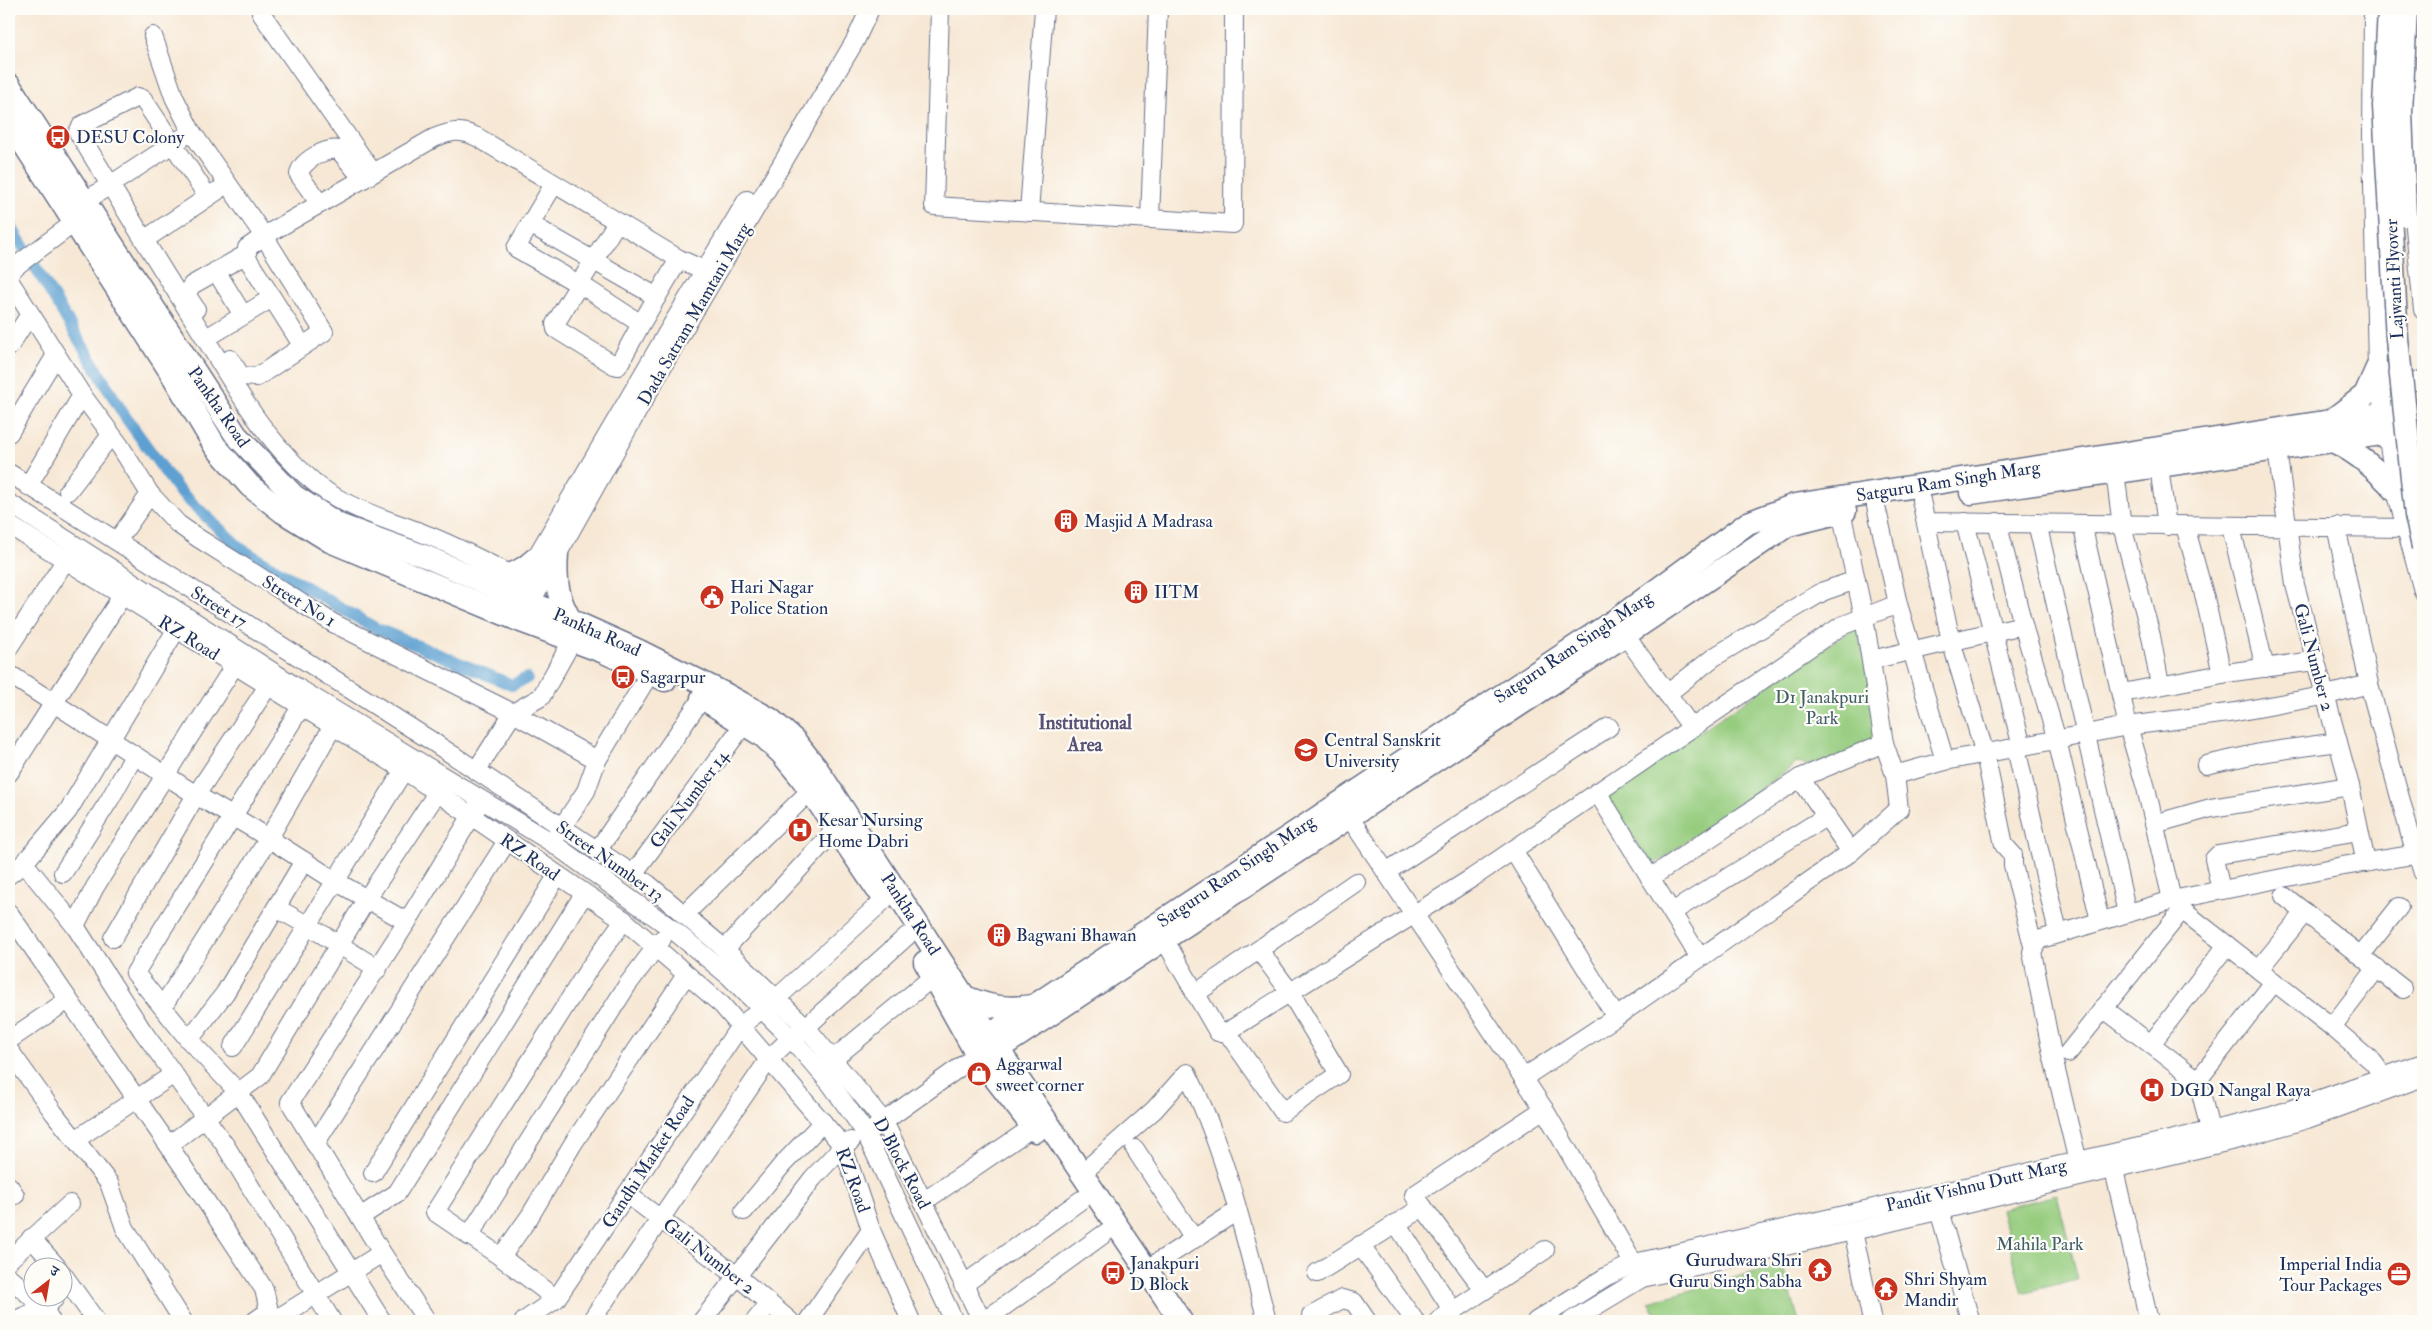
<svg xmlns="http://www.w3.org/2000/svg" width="2432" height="1330" font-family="'IM FELL Double Pica','Noto Serif Devanagari',serif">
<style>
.green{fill:#95cc7e;stroke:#587e6e}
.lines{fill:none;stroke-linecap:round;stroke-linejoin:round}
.canal{stroke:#5da0d1;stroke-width:12}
.minor-casing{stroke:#687088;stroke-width:20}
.major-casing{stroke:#687088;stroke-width:25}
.minor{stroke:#fff;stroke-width:18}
.major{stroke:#fff;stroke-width:22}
.major-bridge-casing{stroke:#687088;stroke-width:25;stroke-linecap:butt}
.major-bridge{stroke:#fff;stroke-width:22}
.labels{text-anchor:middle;stroke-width:4.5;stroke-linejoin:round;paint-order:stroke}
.poi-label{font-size:18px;fill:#1b2f5e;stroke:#fdfcf7;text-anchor:start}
.street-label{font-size:18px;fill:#1b2f5e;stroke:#fdfcf7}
.park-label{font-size:18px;fill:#405e68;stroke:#fdfcf7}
.neighbourhood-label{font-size:19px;font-weight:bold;fill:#5a5176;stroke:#fdfcf7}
</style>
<rect width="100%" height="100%" fill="#fdfcf7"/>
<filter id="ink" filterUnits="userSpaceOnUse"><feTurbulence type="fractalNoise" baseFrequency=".02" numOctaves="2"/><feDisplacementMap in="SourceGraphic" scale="10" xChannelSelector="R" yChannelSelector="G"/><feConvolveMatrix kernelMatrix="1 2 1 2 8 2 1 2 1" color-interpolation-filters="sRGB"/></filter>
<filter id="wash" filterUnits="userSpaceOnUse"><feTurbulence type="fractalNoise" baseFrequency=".0096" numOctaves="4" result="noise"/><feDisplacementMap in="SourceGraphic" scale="20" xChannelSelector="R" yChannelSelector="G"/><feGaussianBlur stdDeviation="1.12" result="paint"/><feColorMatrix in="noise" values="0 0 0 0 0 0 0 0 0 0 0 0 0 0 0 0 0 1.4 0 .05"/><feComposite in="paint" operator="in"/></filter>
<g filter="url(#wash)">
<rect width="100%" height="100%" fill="#f7e8d5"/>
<g class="green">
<path d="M 1857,626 L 1881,739 L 1814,766 L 1797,763 L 1652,866 L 1605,795 Z"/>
<path d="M 2057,1195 L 2078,1279 L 2022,1293 L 2001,1209 Z"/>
<path d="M 1782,1264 L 1799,1321 L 1660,1321 L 1649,1302 Z"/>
</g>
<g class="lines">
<path class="canal" d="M 9,223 L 124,415 L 179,491 L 241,549 L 375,628 L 512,685 L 527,678"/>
</g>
</g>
<g filter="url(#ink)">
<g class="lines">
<defs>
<g id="minor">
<path d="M 940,9 L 934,206 L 1233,224 L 1234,9"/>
<path d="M 2373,9 L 2372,136 L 2377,368 L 2396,491 L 2423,591"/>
<path d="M 2421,9 L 2415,228 L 2423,310"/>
<path d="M 261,13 L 373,173"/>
<path d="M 153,36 L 174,97 L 191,131 L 264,236 L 324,332 L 257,377 L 241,376 L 230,359"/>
<path d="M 554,184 L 516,248 L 589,290 L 641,324 L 679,259"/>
<path d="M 208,197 L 143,99 L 138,97 L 82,125 L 78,132 C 117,197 157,261 197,325 C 233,383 266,445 320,487 C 355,513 398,522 437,539 C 463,550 487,563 512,575"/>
<path d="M 84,202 L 182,138"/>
<path d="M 320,204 L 299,175 C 300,161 327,147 339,150 L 363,179"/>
<path d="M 1029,212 L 1044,9"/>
<path d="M 1150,219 L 1158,9"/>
<path d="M 617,222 L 555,324 L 556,329 L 614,365 L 618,366 L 641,324"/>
<path d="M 530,224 L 657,297"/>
<path d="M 144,240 L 217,191"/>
<path d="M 216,271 L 243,315"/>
<path d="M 9,274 L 16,266 L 74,223"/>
<path d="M 9,280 L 82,395 L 120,446 L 150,494 L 178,524 L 198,538 L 333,623 L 513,713 L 597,760 L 650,673"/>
<path d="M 196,309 L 186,294 L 192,285 L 245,255"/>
<path d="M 213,334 L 272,298"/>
<path d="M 302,345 L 247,258 L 247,248 L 264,236 L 434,138 C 451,131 460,129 477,137 L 679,259 L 704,270"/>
<path d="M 9,347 L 30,314"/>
<path d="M 2389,381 L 2423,381"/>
<path d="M 9,433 L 56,355"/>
<path d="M 2277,449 L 2295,585 L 2350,786 L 2366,863"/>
<path d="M 2159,466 L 2167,526"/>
<path d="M 2115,472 L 2122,526 L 2151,636 L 2160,685"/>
<path d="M 9,473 L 430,740 L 648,884 L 720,945 L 806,1027 L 884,1122 L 982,1321"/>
<path d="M 28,486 L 82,395"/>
<path d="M 68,491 L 111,435"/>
<path d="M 1921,500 L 1925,519 L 1928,522 L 2407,528"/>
<path d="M 9,503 L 298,688 L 551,842 L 672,929 L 729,976 L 791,1038 L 830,1083 L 865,1132 L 954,1321"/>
<path d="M 1876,506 L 1898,604 L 1945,761"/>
<path d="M 1925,519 L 1951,641 L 1985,754 L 2004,845 L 2013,855 L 2013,865 L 2033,946"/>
<path d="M 1965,522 L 2022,747"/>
<path d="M 1997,522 L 2023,625 L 2057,740 L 2100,921"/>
<path d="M 2037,523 L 2127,913"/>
<path d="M 9,525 L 404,770 L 624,920 L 722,1005 L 843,1146 L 871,1230 L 911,1321"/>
<path d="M 2185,526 L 2205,598 L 2222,674"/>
<path d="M 2336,526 L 2369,684 L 2416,856"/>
<path d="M 2231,527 L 2265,668"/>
<path d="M 117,541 L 150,494"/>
<path d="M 510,607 L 535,559 L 667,333 L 747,200"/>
<path d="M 524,614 L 679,337 L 855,41 L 870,9"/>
<path d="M 1625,635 L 1692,728"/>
<path d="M 9,647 L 65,561"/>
<path d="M 1871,660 L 2023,625"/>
<path d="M 9,674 L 196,795 L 254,829 L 337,882 L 407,922 L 290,1102 L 382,1253 L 427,1321"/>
<path d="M 2122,693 L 2233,672 L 2314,661"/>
<path d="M 1667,694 L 1714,657 L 1795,608 L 1824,591 L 1856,580"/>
<path d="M 301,707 L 135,973 L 189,1040 L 239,1093 L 382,1321"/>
<path d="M 2016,748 L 2058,933"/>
<path d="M 2206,765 L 2260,753 L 2338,742"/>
<path d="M 476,771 L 513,713 L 541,697 L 572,641"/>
<path d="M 9,773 L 122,596"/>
<path d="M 1895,775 L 1945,761 L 2128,726 L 2236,712 L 2323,696 L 2369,684"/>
<path d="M 1800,778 L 1851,852"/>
<path d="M 1597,792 L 1700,958"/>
<path d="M 1342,806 L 1544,1109 L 1639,1273"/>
<path d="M 2154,824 L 2211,808 L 2350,786"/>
<path d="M 556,836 L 586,791 L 597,760"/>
<path d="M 1513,850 L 1616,1017"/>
<path d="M 597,851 L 702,698"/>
<path d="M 24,863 L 75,926 L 142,1030 L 225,1145 L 332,1321"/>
<path d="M 1386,872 L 1609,727"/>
<path d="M 63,873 L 110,799 L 134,756"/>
<path d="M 633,874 L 744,724"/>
<path d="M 9,875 L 24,863 L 68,811 L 176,630"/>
<path d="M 1650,878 L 1800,778 L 1884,743"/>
<path d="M 2221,890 L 2214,859 L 2218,855 L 2359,831"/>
<path d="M 2284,896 L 2403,989"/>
<path d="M 2172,900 L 2343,866 L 2412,855 L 2419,860 L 2423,873"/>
<path d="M 276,908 L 309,926 L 378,969"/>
<path d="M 1672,912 L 1827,816"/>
<path d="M 9,913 L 184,1168 L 264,1289 L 269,1311 L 276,1321"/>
<path d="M 684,915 L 810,791"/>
<path d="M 407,922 L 477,807"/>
<path d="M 75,926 L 95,887 L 234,666 L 241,657"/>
<path d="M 113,938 L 196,795 L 268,686"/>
<path d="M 1164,939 L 1218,1032 L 1227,1032 L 1472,878 L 1841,626 L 1898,604"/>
<path d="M 725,949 L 835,830"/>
<path d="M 2361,955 L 2399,907"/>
<path d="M 2259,969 L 2305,912"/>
<path d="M 1195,994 L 1356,882"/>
<path d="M 163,1006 L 269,838 L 333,726"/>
<path d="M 2103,1008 L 2198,1080 L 2210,1130"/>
<path d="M 2332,1027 L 2377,968"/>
<path d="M 1227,1032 L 1283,1112 L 1339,1074 L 1290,992 L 1259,950"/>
<path d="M 9,1040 L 68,1000"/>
<path d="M 189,1040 L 225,993 L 304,861"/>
<path d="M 2151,1044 L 2227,945"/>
<path d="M 233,1047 L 404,770"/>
<path d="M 9,1050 L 54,1113 L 109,1183 L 125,1228 L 183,1321"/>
<path d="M 2068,1053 L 2182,910 L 2332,1027 L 2373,1062 L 2384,1077"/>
<path d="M 832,1060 L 934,976"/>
<path d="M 1523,1078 L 1616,1017 L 1851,852 L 1899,809 L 1895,775 L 1884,743 L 1864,617 L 1841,511"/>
<path d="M 2198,1080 L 2274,982"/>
<path d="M 876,1127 L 977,1055"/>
<path d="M 75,1140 L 174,1074"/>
<path d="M 315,1144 L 507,841"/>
<path d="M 169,1145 L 260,1076 L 366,900 L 437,793"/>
<path d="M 1135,1149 L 1194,1239"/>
<path d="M 2111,1157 L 2149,1321"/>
<path d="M 2078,1162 L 2052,1054 L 2032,952 L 2038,940 L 2172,900 L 2146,788 L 2128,726 L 2082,524"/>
<path d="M 373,1173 L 557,876"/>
<path d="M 1081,1174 L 1154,1110 L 1187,1073 C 1226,1150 1245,1238 1267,1321"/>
<path d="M 9,1186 L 15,1195"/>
<path d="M 627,1194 L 737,1276 L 790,1321"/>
<path d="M 923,1202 L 1033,1127"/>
<path d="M 1423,1207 L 1484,1290"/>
<path d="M 1939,1210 L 1969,1316"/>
<path d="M 744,1211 L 783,1164 L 823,1122"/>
<path d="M 360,1217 L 397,1193 L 584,894"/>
<path d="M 1396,1223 L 1453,1311"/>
<path d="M 1853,1231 L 1872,1321"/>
<path d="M 469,1236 L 628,984 L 662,939"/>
<path d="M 31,1238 L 58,1268"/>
<path d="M 1360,1245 L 1415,1321"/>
<path d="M 501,1257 L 435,1212 L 588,970 L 624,920"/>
<path d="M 9,1260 L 70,1204"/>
<path d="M 1146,1270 L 1237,1211"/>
<path d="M 62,1273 L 96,1321"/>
<path d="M 1317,1273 L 1423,1207 L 1414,1195 L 1544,1109"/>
<path d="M 9,1277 L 44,1308 L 51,1321"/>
<path d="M 963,1285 L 1081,1200"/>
<path d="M 556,1299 L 501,1257 L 530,1216 L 574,1142 L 686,975"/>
<path d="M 1311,1316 L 1342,1299 L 1354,1302 L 1367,1321"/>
<path d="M 275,1320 L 382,1253"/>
<path d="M 13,1321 L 44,1308 L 55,1298"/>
<path d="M 255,1321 L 269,1311"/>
<path d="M 524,1321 L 556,1299 L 740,1026 L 777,998 L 884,900"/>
<path d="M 591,1321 L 769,1059 L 791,1038 L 806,1027 L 907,936"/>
<path d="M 702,1321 L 813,1178 L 843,1146 L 851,1141"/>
<path d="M 755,1321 L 769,1304"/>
<path d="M 808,1321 L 871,1230"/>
<path d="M 984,1321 L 1104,1234"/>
<path d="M 1438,1321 L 1545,1250"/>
<path d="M 1536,1321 L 1607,1276 L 1635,1263 L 2239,1124 L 2272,1116 L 2423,1063"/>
<path d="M 1571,1321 L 1642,1278 L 1853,1231 L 2243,1138 L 2307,1119 L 2423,1077"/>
</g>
<g id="major">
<path d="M 9,85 L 236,435 L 294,496 L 339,525 L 427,557 L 530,602 L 639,651 L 725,694 L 770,719 L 795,741 L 817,769 L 998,1049 L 1181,1321"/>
<path d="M 9,121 L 172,374 L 215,446 L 250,486 L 283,512 L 330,541 L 521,621 L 604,652 L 665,680"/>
<path d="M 2332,420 L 2365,395 L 2377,368"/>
<path d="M 2333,441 C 2359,454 2377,470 2396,491"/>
<path d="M 1971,493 L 2423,428"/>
<path d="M 557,553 C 555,579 557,600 572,622"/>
<path d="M 479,578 C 502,579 518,575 535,559"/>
<path d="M 702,698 L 763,736 L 782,754 L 801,777 L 877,889"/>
<path d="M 925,962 L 977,1055 L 1036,1131"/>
<path d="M 965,997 C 990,1007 1005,1010 1032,1006"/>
<path d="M 982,1048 L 990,1035 L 1617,619 L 1748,523 L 1795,505 L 2331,421 L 2423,409"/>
<path d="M 985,1053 L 998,1049 L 1625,635 L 1788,525 L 1845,511"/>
</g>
</defs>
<use href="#minor" class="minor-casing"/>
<use href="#major" class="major-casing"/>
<use href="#minor" class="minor"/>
<use href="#major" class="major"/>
<defs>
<g id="major-bridge">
<path d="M 2389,9 L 2384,106 L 2397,339 L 2416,515 L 2423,547"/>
<path d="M 2405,215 L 2401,112 L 2406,9"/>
</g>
</defs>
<use href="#major-bridge" class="major-bridge-casing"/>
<use href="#major-bridge" class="major-bridge"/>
</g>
</g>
<defs>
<symbol id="bus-disc" viewBox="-11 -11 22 22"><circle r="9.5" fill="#c8321e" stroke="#fdfcf7"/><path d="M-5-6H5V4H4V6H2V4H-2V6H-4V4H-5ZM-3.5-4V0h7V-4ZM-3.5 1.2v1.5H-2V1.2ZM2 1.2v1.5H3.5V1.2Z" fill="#fff"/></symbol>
<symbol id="building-disc" viewBox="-11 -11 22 22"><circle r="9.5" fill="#c8321e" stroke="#fdfcf7"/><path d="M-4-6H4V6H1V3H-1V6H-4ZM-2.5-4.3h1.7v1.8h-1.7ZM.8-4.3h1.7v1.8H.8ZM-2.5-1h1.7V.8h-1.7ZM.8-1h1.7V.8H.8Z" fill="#fff"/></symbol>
<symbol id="civic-disc" viewBox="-11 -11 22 22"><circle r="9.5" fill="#c8321e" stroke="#fdfcf7"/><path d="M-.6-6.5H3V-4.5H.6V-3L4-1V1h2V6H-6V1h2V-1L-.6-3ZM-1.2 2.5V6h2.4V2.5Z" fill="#fff"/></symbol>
<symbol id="university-disc" viewBox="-11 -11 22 22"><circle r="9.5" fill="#c8321e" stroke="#fdfcf7"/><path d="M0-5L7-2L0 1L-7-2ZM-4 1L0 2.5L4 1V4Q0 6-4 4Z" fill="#fff"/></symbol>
<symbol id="hospital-disc" viewBox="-11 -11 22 22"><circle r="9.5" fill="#c8321e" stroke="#fdfcf7"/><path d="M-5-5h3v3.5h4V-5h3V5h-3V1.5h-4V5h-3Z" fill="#fff"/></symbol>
<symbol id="shop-disc" viewBox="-11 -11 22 22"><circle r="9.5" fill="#c8321e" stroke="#fdfcf7"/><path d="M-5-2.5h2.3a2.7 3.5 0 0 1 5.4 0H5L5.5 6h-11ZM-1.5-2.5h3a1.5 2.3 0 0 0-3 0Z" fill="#fff"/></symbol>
<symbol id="temple-disc" viewBox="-11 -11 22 22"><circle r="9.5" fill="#c8321e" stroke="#fdfcf7"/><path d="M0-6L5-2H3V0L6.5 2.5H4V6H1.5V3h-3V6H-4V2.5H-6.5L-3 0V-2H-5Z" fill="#fff"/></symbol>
<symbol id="office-disc" viewBox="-11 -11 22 22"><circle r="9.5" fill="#c8321e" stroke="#fdfcf7"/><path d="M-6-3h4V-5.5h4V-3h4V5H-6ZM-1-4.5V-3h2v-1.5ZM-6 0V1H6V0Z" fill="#fff"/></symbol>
</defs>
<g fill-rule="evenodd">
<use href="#bus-disc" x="44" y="123" width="28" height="28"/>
<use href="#building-disc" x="1052" y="507" width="28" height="28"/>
<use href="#building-disc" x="1122" y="578" width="28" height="28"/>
<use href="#civic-disc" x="698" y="583" width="28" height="28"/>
<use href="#bus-disc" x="609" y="663" width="28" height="28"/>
<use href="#university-disc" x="1292" y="736" width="28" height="28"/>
<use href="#hospital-disc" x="786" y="816" width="28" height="28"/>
<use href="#building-disc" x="985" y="921" width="28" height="28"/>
<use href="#shop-disc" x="965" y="1060" width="28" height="28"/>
<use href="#hospital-disc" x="2138" y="1076" width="28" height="28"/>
<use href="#temple-disc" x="1806" y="1256" width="28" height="28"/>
<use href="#bus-disc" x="1099" y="1259" width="28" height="28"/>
<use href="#office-disc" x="2385" y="1260" width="28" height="28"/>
<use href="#temple-disc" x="1872" y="1275" width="28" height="28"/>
</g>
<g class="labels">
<g class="poi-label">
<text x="76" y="143">DESU Colony</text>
<text x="1084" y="527">Masjid A Madrasa</text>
<text x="730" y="593">Hari Nagar<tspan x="730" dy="21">Police Station</tspan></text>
<text x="1154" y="598">IITM</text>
<text x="640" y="683">Sagarpur</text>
<text x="1324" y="746">Central Sanskrit<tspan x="1324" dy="21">University</tspan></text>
<text x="818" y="826">Kesar Nursing<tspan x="818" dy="21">Home Dabri</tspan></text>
<text x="1016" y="941">Bagwani Bhawan</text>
<text x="996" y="1070">Aggarwal<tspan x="996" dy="21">sweet corner</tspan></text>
<text x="2170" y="1096">DGD Nangal Raya</text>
<text x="1802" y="1266" text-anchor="end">Gurudwara Shri<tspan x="1802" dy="21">Guru Singh Sabha</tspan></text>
<text x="1130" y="1269">Janakpuri<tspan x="1130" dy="21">D Block</tspan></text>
<text x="2382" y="1270" text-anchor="end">Imperial India<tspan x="2382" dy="21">Tour Packages</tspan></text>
<text x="1904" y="1285">Shri Shyam<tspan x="1904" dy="21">Mandir</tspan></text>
</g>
<g class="street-label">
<text transform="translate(2394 279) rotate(-93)" y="6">Lajwanti Flyover</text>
<text transform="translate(694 314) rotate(-60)" y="6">Dada Satram Mamtani Marg</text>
<text transform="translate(219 407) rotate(55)" y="6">Pankha Road</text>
<text transform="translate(1948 481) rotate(-9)" y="6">Satguru Ram Singh Marg</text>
<text transform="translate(299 601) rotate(31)" y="6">Street No 1</text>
<text transform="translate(219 607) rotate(32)" y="6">Street 17</text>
<text transform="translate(597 632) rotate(24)" y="6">Pankha Road</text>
<text transform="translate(189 638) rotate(32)" y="6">RZ Road</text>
<text transform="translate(1573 647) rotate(-34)" y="6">Satguru Ram Singh Marg</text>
<text transform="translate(2314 657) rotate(75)" y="6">Gali Number 2</text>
<text transform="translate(689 799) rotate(-53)" y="6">Gali Number 14</text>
<text transform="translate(530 857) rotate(35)" y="6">RZ Road</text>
<text transform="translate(610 861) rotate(35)" y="6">Street Number 13</text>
<text transform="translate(1236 871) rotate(-34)" y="6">Satguru Ram Singh Marg</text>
<text transform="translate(911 914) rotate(57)" y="6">Pankha Road</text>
<text transform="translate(648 1162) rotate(-57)" y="6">Gandhi Market Road</text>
<text transform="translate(902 1163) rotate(62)" y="6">D Block Road</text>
<text transform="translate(853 1180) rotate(70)" y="6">RZ Road</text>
<text transform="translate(1976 1185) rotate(-13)" y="6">Pandit Vishnu Dutt Marg</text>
<text transform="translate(709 1256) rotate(38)" y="6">Gali Number 2</text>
</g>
<g class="park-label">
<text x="1822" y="703">D1 Janakpuri<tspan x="1822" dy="21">Park</tspan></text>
<text x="2040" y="1250">Mahila Park</text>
</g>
<g class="neighbourhood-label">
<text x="1085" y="729">Institutional<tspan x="1085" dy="22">Area</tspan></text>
</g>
</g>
<rect width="2432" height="1330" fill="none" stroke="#fdfcf7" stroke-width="30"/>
<g transform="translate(48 1282) rotate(31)"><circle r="24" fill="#fdfcf7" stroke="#a3aaba"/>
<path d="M0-4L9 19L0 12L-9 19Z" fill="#c8321e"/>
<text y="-8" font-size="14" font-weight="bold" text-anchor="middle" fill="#1b2f5e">उ</text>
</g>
</svg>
